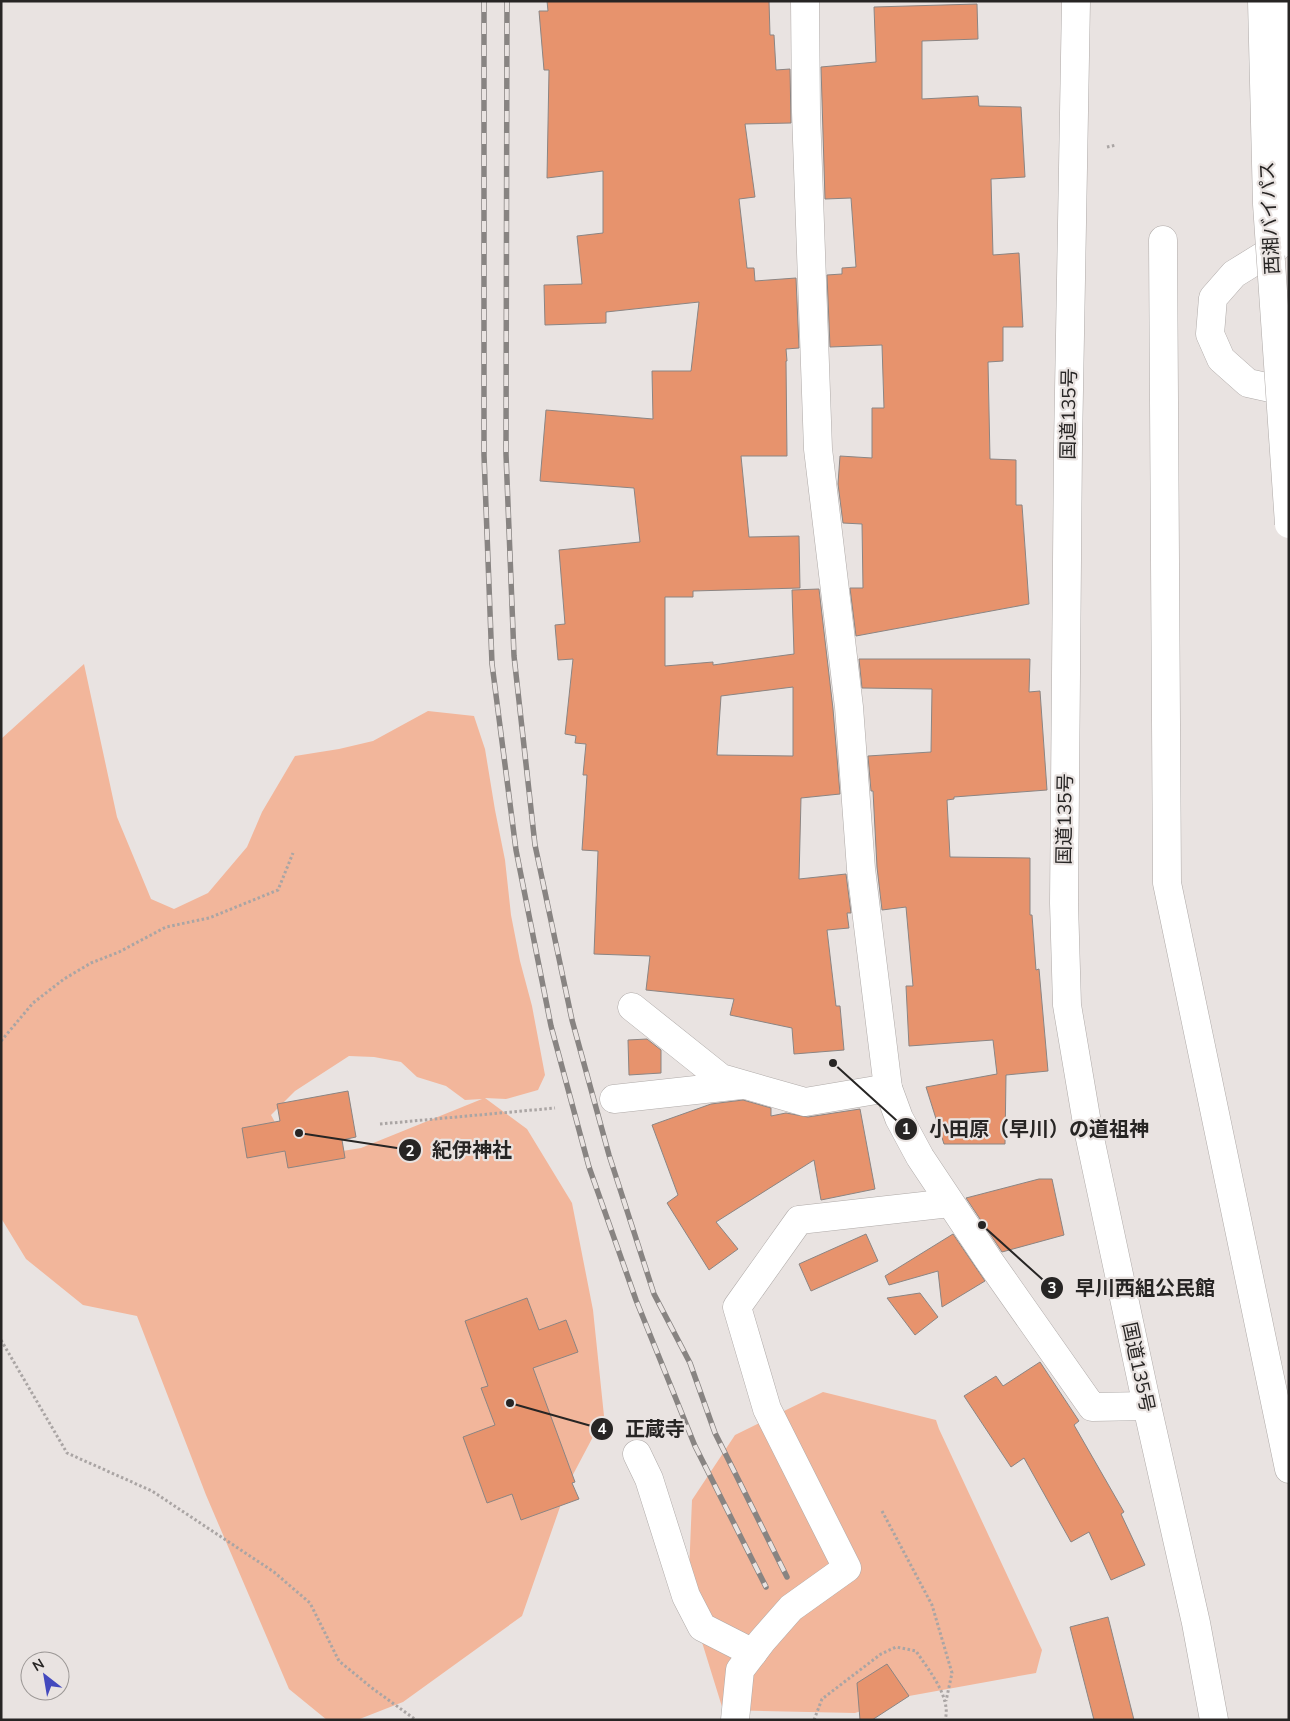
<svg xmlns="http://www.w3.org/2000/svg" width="1290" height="1721" font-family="Mulish,'Noto Sans JP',sans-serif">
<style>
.green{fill:#f2b69b;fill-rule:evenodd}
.building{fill:#e7936d;stroke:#8b8583;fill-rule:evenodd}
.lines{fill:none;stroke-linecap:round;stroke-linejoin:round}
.minor-casing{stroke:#afaaa8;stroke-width:29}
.highway-casing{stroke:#afaaa8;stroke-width:29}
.path{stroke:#aaa5a4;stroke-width:3;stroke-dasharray:2.5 2.5;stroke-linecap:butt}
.minor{stroke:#fff;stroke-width:28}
.highway{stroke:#fff;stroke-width:28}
.rail-casing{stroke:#888482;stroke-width:5.5}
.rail{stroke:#e9e3e1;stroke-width:4;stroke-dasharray:11;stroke-linecap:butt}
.highway-bridge-casing{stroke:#afaaa8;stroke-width:29;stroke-linecap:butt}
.highway-bridge{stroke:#fff;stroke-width:28}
.labels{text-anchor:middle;stroke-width:4.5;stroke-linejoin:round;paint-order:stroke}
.street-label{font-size:19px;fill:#272524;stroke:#e9e3e1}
.leader{fill:none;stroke:#272524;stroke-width:2}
.callout-dot{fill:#272524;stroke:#e9e3e1;stroke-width:2}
.mark-label{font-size:15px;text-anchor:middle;font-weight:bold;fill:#fff}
.callout-label{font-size:20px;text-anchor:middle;font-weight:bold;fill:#272524;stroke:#e9e3e1;stroke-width:4.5;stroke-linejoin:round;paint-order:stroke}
</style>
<rect width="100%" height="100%" fill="#e9e3e1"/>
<g class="green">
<path d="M 84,664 L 117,817 L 151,899 L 174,909 L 208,893 L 247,847 L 262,812 L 295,756 L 339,749 L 373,741 L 428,711 L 474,716 L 485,749 L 495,810 L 505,860 L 511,915 L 520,961 L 532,1006 L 545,1075 L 538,1090 L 506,1099 L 485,1098 L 527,1129 L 572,1203 L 593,1310 L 604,1416 L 568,1484 L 522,1616 L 403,1702 L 357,1720 L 327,1720 L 289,1689 L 206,1495 L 137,1316 L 83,1305 L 26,1259 L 1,1218 L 1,739 ZM 349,1056 L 374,1057 L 401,1062 L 417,1077 L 446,1086 L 465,1100 L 482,1099 L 361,1148 L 318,1155 L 287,1144 L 271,1115 L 295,1091 Z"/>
<path d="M 823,1392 L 936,1420 L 939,1429 L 1042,1650 L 1036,1673 L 909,1696 L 855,1713 L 723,1710 L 688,1597 L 692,1500 L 735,1435 Z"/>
</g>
<g class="building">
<path d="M 547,1 L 769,1 L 770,35 L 774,35 L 776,70 L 790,69 L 791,123 L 745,124 L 755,197 L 739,199 L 747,268 L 754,268 L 755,281 L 796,278 L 799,348 L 786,349 L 787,361 L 786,361 L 787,456 L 741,456 L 749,537 L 799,536 L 800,588 L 693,591 L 693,597 L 665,597 L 665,666 L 713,662 L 713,665 L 794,654 L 792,590 L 819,589 L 833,709 L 840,794 L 801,798 L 799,879 L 846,874 L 851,913 L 847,913 L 849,928 L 827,930 L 836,1006 L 840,1006 L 844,1050 L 794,1054 L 792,1028 L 730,1015 L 734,999 L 646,990 L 650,956 L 594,954 L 598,851 L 582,850 L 587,775 L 583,775 L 586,744 L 575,743 L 576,736 L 565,734 L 573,659 L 558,660 L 555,625 L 565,624 L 559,550 L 640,542 L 634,488 L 540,481 L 546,410 L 653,419 L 652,371 L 691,371 L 699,302 L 606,312 L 606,323 L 545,325 L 544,285 L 582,284 L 577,236 L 603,233 L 603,171 L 547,178 L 549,70 L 544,70 L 539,11 L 548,11 ZM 793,687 L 793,756 L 717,755 L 721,696 Z"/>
<path d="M 977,4 L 978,39 L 922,41 L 922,99 L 978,96 L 979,106 L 1021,107 L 1025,177 L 991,179 L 993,255 L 1019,253 L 1023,327 L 1003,327 L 1003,361 L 988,362 L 990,459 L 1016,460 L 1016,505 L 1022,505 L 1029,604 L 856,636 L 850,588 L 863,588 L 862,524 L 843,523 L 838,484 L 840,456 L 872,458 L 872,408 L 884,408 L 882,345 L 830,347 L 827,275 L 842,274 L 842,268 L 856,267 L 851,198 L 825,199 L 821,67 L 876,62 L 874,7 Z"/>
<path d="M 859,659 L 1030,659 L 1029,692 L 1040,691 L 1047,790 L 954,797 L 954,799 L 947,800 L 950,857 L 1030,858 L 1030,915 L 1032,915 L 1036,970 L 1039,969 L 1048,1071 L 1006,1075 L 1005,1144 L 944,1144 L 926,1087 L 997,1074 L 993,1040 L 909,1046 L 906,986 L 913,986 L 906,907 L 882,910 L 877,867 L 873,791 L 871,791 L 868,756 L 931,752 L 932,689 L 862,688 Z"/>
<path d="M 647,1039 L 661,1050 L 661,1073 L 629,1075 L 628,1040 Z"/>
<path d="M 348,1091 L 356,1137 L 342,1140 L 345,1158 L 288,1168 L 285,1151 L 247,1158 L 242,1128 L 280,1121 L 277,1104 Z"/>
<path d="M 743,1100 L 771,1108 L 771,1116 L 786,1113 L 808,1117 L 860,1109 L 875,1189 L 821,1200 L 814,1160 L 716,1222 L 738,1249 L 709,1270 L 667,1203 L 678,1195 L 652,1125 L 711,1104 Z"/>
<path d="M 1039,1179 L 1052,1179 L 1064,1235 L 1002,1252 L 966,1198 Z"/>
<path d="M 866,1234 L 878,1261 L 811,1291 L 799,1264 Z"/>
<path d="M 953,1234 L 985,1281 L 942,1307 L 938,1271 L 889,1285 L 885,1276 Z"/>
<path d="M 920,1293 L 938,1317 L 915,1335 L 887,1298 Z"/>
<path d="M 527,1298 L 539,1330 L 566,1320 L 578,1352 L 533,1368 L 575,1482 L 572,1483 L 579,1499 L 521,1520 L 512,1494 L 487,1503 L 463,1437 L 495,1425 L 481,1388 L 488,1386 L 465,1321 Z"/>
<path d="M 1040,1362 L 1079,1421 L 1074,1425 L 1124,1512 L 1121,1514 L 1145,1565 L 1111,1580 L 1089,1532 L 1071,1542 L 1024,1458 L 1011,1467 L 964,1396 L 996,1376 L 1003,1386 Z"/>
<path d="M 1108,1617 L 1134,1720 L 1094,1720 L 1070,1627 Z"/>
<path d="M 887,1664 L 909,1696 L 872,1720 L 860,1720 L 857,1683 Z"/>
</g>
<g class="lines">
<defs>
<g id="minor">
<path d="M 805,1 L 806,112 L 818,449 L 849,707 L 861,869 L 888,1088 L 899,1118 L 920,1157 L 988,1259 L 1092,1407 L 1147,1406"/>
<path d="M 1283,235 L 1276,248 L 1234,274 L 1213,298 L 1210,334 L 1221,359 L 1248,383 L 1284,391 L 1289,388"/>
<path d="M 1163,240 L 1167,883 L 1289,1469"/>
<path d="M 632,1007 L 721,1078 L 805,1102 L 888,1088"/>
<path d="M 614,1099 L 741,1085"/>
<path d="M 637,1454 L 649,1479 L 686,1596 L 702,1627 L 753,1653"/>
<path d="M 735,1720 L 740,1670 L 762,1641 L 791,1608 L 847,1568 L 767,1409 L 737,1307 L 799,1220 L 950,1203"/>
</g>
<path id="highway" d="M 1076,1 L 1068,446 L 1064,903 L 1067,1005 L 1088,1129 L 1147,1406 L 1196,1623 L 1214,1720"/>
</defs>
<use href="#minor" class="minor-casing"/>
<use href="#highway" class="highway-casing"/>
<g class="path">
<path d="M 1107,147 L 1116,145"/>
<path d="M 1,1041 L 33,1003 L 64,979 L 91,963 L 119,952 L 166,927 L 209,918 L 278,890 L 293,853"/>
<path d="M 380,1124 L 555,1108"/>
<path d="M 1,1340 L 67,1453 L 152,1491 L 274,1572 L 310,1603 L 339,1661 L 372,1688 L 416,1720"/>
<path d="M 882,1511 L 932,1605 L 952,1673 L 946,1701"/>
<path d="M 814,1720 L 822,1699 L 881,1654 L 896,1647 L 916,1651 C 928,1669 952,1698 945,1720"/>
</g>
<use href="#minor" class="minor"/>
<use href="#highway" class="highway"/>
<defs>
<g id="rail">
<path d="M 484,1 L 484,455 L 492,664 L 516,850 L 551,1026 L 589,1167 L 636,1300 L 695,1446 L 766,1587"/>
<path d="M 507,1 L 506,454 L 514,656 L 535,845 L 572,1020 L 609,1155 L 654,1294 L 690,1363 L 715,1433 L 787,1577"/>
</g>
</defs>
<use href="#rail" class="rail-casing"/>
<use href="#rail" class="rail"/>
<defs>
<g id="highway-bridge">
<path d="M 1262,1 L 1267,204 L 1289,524"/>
<path d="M 1282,1 L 1288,242"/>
</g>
</defs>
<use href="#highway-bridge" class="highway-bridge-casing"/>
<use href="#highway-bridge" class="highway-bridge"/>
</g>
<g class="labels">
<g class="street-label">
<text transform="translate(1269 218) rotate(-93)" y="7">西湘バイパス</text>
<text transform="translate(1068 414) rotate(-89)" y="7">国道135号</text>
<text transform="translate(1064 819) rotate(-89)" y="7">国道135号</text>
<text transform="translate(1139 1367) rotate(78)" y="7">国道135号</text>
</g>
</g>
<path class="leader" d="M833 1063L906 1129M299 1133L410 1150M982 1225L1052 1288M510 1403L602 1429"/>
<g class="callout-dot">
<circle cx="833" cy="1063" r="5"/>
<circle cx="299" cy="1133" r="5"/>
<circle cx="982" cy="1225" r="5"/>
<circle cx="510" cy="1403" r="5"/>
<circle cx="906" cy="1129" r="12"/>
<circle cx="410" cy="1150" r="12"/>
<circle cx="1052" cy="1288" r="12"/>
<circle cx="602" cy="1429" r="12"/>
</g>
<g class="mark-label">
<text x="906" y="1134">1</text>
<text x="410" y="1156">2</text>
<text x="1052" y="1293">3</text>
<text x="602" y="1434">4</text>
</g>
<g class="callout-label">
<text x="1039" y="1136">小田原（早川）の道祖神</text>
<text x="472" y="1157">紀伊神社</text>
<text x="1145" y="1295">早川西組公民館</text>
<text x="655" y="1436">正蔵寺</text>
</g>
<rect width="1290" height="1721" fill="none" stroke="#272524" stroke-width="5"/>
<g transform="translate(45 1676) rotate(329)"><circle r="24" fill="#e9e3e1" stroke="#9b9795"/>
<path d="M0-4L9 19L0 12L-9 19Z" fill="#4349be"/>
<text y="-8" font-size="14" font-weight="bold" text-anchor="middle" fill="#272524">N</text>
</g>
</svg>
